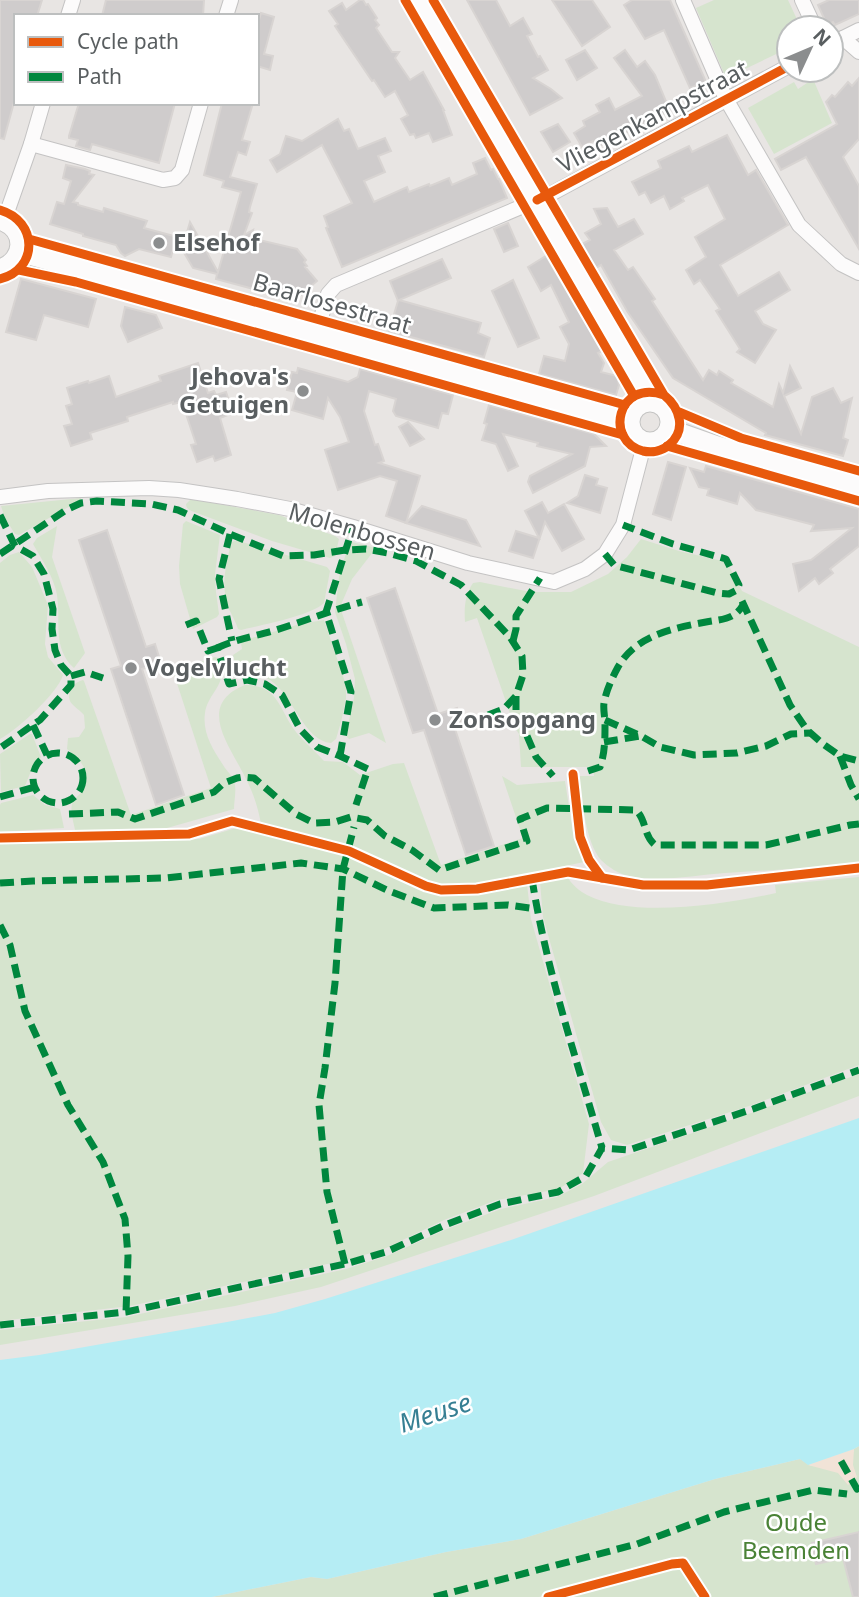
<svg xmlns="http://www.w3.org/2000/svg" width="859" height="1597" font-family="'Noto Sans',sans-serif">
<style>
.green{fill:#d6e4ce}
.sand{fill:#f1e3d7}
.water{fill:#b5edf4}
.building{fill:#cfcccc;stroke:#d8d4d2;stroke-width:2}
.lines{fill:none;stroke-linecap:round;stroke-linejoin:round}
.street-casing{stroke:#c4c3c3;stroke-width:16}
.secondary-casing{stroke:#c4c4c3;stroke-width:21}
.street{stroke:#fcfbfb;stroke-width:14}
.secondary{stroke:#fcfbfb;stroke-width:19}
.quiet{stroke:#00873e;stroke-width:7;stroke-dasharray:14 7;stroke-linecap:butt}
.cycleway-casing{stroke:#fff;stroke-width:13}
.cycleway{stroke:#e8590c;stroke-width:9}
.poi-dot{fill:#8b8d8e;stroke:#fff;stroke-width:2.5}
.labels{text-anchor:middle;stroke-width:5;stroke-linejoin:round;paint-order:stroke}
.street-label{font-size:24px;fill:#595e60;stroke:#fff}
.poi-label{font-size:24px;font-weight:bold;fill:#595e60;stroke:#fff;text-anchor:start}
.park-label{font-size:24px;fill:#4a8236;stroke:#fff}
.water-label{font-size:26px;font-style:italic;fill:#367f93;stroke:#fff}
</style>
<rect width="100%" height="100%" fill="#e8e5e3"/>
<g class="green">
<path d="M 714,0 L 788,0 L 801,28 L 789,28 L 789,48 L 726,78 L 696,8 Z"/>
<path d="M 813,79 L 832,123 L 774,154 L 748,108 L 794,82 L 798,89 Z"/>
<path d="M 81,498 L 81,500 L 19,535 L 15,534 L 5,518 L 1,506 Z"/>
<path d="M 191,499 L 279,515 L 335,536 L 339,539 L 335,556 L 330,558 L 272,541 L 197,513 C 192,511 186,510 186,504 Z"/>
<path d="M 186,521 L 220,535 L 215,574 L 216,592 L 219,614 L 217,617 L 193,629 L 180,584 L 179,566 L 183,524 Z"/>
<path d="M 57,526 L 52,557 L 85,653 L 74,668 C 52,648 61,621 57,595 C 54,577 42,560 33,544 L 37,538 Z"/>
<path d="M 641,539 L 679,551 L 727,562 L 742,591 L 859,647 L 859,864 C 814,868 770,870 725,873 C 693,875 661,883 629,876 C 619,874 608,867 601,860 C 585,841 583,802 579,778 L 580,776 L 594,776 L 593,767 L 521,767 L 519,734 L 515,728 L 477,618 L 465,622 C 464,607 465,595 473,583 L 480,582 L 531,592 L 571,592 L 608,574 L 627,557 Z"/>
<path d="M 234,541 L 239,541 L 327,567 L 330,571 L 324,603 C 310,616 261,625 241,630 L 238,629 C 236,622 232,616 229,609 C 220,586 226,566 231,543 Z"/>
<path d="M 352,542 L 376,548 L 352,579 L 340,607 L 386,743 L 369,733 L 349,739 L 347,737 L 348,725 L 354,698 L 355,679 L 346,644 L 335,612 L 339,577 L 349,543 Z"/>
<path d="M 19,552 L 32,567 L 48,605 L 45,644 L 48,657 L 63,675 C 58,693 17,730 0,739 L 0,563 L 10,555 Z"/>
<path d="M 324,620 L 346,685 L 346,699 L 341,722 L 336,739 L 331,743 C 304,741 293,695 270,680 C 260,674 248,676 237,672 L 233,655 L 242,649 L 241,643 L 245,640 L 300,624 Z"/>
<path d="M 215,657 L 218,658 C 230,685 208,691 205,713 C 202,734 214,751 225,768 C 228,772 233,777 234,781 C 237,789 234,801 234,809 L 160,830 L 75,830 C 74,823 69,809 73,802 C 76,796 82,794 84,788 C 91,771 80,759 67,749 L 68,738 L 79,737 L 85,728 L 84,715 C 77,707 65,703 70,691 C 73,685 76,682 83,680 L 84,681 L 131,815 L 211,788 L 174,674 L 174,671 Z"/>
<path d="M 245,685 C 279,685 279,710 296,732 C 304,742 315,751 324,761 L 343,762 L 360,775 L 393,764 L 404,763 L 441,865 L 523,838 L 502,776 L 517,785 L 565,781 L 573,833 L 584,862 L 477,885 L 440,886 L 427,883 L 351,848 L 261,824 C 258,807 253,792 245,777 C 230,746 195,705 245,685 Z"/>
<path d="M 30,734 L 32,734 L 41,757 L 33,766 L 25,786 L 1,792 L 0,754 Z"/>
<path d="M 33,795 L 45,805 L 60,809 L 64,828 L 0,832 L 0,805 L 1,803 Z"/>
<path d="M 236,828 L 349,856 L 425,890 L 440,893 L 478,893 L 527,884 L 531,919 L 589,1124 L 583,1173 L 559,1189 L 497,1200 L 444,1220 L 384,1249 L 351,1259 L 130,1306 L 0,1321 L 0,844 L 199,839 Z"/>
<path d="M 567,877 C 572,884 579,891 587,895 C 634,919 725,904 776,893 L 775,885 L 859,877 L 859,1065 L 752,1105 L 627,1145 L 611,1140 L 601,1122 L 543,917 L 540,882 Z"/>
<path d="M 859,1074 L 859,1096 L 594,1196 L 321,1287 L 235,1306 L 0,1345 L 0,1330 L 126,1317 L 346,1269 L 387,1256 L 447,1229 L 501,1209 L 557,1197 L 582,1184 L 608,1162 L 754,1112 Z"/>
<path d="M 859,1446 L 859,1597 L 564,1597 L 630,1579 L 624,1575 L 539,1597 L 212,1597 L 311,1577 L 327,1579 L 446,1552 L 521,1539 L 715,1479 L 800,1459 L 811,1466 L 854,1452 L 854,1449 Z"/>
</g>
<path class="sand" d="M 854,1449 L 853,1465 L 857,1477 L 848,1485 L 838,1473 L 808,1465 Z"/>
<path class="water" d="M 859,1118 L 859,1446 L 854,1449 L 808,1465 L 800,1459 L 715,1479 L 521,1539 L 446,1552 L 327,1579 L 311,1577 L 212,1597 L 0,1597 L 0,1360 L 39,1355 L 227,1322 L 275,1313 L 325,1299 L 511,1240 Z"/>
<g class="building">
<path d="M 0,0 L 42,0 L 37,16 L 16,16 L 16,95 L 4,139 L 0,138 Z"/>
<path d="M 106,0 L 204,0 L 203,16 L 102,16 Z"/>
<path d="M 360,0 L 363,0 L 366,5 L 368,4 L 377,18 L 375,20 L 379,25 L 376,28 L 392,52 L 399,52 L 395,58 L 410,80 L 423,72 L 444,110 L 443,110 L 452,135 L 433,142 L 429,133 L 416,138 L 414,134 L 410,135 L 401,119 L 408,115 L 395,91 L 385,97 L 374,80 L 372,81 L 335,26 L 338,24 L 329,11 L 342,3 L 346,10 Z"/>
<path d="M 467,0 L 496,0 L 510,26 L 523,18 L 532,34 L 527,36 L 538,57 L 540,56 L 548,70 L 533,78 L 551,89 L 562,98 L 530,115 Z"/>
<path d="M 552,0 L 592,0 L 610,27 L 582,46 Z"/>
<path d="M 632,0 L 670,0 L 706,82 L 690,88 L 664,30 L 645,39 L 624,5 Z"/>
<path d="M 829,0 L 859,0 L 859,14 L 835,25 L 833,22 L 827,25 L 818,5 Z"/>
<path d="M 261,13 L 274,17 L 264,54 L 273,56 L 270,70 L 257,66 L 257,19 L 259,20 Z"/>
<path d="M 585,50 L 597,68 L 577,80 L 566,60 Z"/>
<path d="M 625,50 L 637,67 L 645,61 L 655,75 L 670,111 L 601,145 L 596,146 L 593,141 L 582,147 L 574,133 L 585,126 L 583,121 L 600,112 L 596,105 L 609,98 L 615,110 L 642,96 L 614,58 Z"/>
<path d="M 859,78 L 859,139 L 843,157 L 859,186 L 859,249 L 806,157 L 781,170 L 775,159 L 837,124 L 826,102 L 832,95 L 835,97 L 848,82 L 852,86 Z"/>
<path d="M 79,103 L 175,103 L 159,163 L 92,144 L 90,150 L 76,146 L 78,140 L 69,138 L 69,136 Z"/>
<path d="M 222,103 L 253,103 L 242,140 L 250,142 L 246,155 L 238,152 L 230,177 L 257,184 L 250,207 L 249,212 L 252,213 L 244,235 L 253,230 L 251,238 L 297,249 L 306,260 L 304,262 L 307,266 L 305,267 L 317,281 L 295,300 L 216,279 L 217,274 L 193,268 L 176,239 L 171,257 L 139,249 L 125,256 L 121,253 L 116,245 L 83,236 L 83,234 L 50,224 L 57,202 L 64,204 L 71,181 L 63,178 L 66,165 L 85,169 L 90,171 L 89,174 L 94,175 L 73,202 L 78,203 L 78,205 L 103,212 L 104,208 L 147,221 L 144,228 L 185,239 L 190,222 L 218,272 L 241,192 L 222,187 L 224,181 L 204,175 Z"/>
<path d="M 338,119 L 344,131 L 349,129 L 358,149 L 385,138 L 391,151 L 378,156 L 385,172 L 364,181 L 374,202 L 407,187 L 409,192 L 429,184 L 430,186 L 449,178 L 452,185 L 477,174 L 473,163 L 485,158 L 491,170 L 493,169 L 498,179 L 499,179 L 507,198 L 342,267 L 326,228 L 328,227 L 324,216 L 352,203 L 322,145 L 277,172 L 270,160 L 280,154 L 286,136 L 302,141 Z"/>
<path d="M 558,124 L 570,142 L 553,152 L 541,132 Z"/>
<path d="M 727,135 L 748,175 L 756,170 L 788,225 L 720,265 L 738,296 L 779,272 L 790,290 L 755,311 L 763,324 L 776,330 L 755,363 L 737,352 L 740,349 L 716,311 L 720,309 L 700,280 L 694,284 L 686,270 L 706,257 L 695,237 L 725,219 L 708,185 L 682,198 L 684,201 L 670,209 L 664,196 L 651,203 L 645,192 L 639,195 L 632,182 L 661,168 L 658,161 L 689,146 L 692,152 Z"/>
<path d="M 607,208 L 618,227 L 634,219 L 643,234 L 614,250 L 628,270 L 633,267 L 655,299 L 652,301 L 703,380 L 709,370 L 717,375 L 719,371 L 733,380 L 731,383 L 773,407 L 779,384 L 783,393 L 790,366 L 801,388 L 784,396 L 801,434 L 812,397 L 833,388 L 841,403 L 852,398 L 843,438 L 848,440 L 843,456 L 765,435 L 766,433 L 673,378 L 627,311 L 601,265 L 596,268 L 582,244 L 590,240 L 585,233 L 601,224 L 594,209 Z"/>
<path d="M 508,223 L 518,246 L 504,252 L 494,229 Z"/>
<path d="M 546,256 L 602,351 L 598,353 L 604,363 L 601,372 L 617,376 L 619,385 L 616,395 L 539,374 L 544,356 L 565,361 L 569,344 L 560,327 L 569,322 L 551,285 L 541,291 L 528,267 Z"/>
<path d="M 442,259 L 451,278 L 399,300 L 481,323 L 478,333 L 490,338 L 484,357 L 389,331 L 398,301 L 390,281 Z"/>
<path d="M 21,279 L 96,299 L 88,327 L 44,315 L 36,340 L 6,332 Z"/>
<path d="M 513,280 L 539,338 L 518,347 L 492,291 Z"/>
<path d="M 125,307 L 156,315 L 162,328 L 128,342 L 121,326 Z"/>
<path d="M 198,363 L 208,393 L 214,391 L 216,395 L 226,392 L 233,413 L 220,418 L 231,455 L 215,461 L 213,456 L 197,462 L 191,445 L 196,444 L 182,402 L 173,404 L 173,402 L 127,417 L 128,421 L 90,433 L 92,439 L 71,446 L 64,426 L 72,424 L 66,406 L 72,404 L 67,388 L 88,381 L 89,383 L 109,376 L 116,397 L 161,381 L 159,376 Z"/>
<path d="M 298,368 L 348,382 L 358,377 L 360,369 L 453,395 L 448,414 L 442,413 L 438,428 L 396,416 L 393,411 L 396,399 L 369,391 L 364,411 L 375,445 L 378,444 L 384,461 L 379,463 L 420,476 L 406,523 L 386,516 L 397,481 L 380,476 L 338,490 L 325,450 L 349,442 L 340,417 L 328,398 L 323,419 L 292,410 L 297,392 L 287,390 L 292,372 L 297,373 Z"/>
<path d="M 489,405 L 594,434 L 606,446 L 590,447 L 585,466 L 533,493 L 528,482 L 530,476 L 572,454 L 537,446 L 538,443 L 503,434 L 518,466 L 508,471 L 496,444 L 482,440 L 487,424 L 484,423 Z"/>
<path d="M 408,422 L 424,439 L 410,446 L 399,427 Z"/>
<path d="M 668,462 L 686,467 L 671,520 L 653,514 Z"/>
<path d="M 706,466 L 859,509 L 859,546 L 830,569 L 833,573 L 819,584 L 815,578 L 799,591 L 793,564 L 811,560 L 852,528 L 811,531 L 814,525 L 756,510 L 740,493 L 737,504 L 707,495 L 709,489 L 699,487 L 690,468 L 704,472 Z"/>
<path d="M 585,475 L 598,479 L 596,485 L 607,488 L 600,513 L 567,503 L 578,496 Z"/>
<path d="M 542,502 L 548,513 L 564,504 L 584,539 L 562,551 L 545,522 L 533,558 L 509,551 L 516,531 L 539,538 L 525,511 Z"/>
<path d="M 422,506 L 466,520 L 480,546 L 406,523 Z"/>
<path d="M 107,530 L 146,647 L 155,644 L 161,663 L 142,669 L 184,795 L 156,805 L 111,669 L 121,666 L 79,540 Z"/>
<path d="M 395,588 L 438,714 L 457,708 L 463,727 L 455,729 L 494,846 L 466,855 L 424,730 L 413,733 L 367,598 Z"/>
<path d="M 859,1532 L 859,1597 L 853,1597 L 843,1558 L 816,1564 L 812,1543 Z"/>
</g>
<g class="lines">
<defs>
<g id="street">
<path d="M 683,0 L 726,99 L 799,225 L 841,264 L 859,273"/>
<path d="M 802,0 L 815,28"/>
<path d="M 68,16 L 73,0"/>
<path d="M 226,16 L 231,0"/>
<path d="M 843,38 L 859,52"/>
<path d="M 831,44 L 859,30"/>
<path d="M 31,144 L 163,180 L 175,178 L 182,170 L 201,103"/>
<path d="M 4,221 L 31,144 L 43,103"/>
<path d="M 316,335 L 328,294 L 336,285 L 547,196 L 789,66"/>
<path d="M 0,497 L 48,491 L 149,488 L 179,490 L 237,499 L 290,509 L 353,527 L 468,563 L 554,582 L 585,569 L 605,554 L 623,525 L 645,441"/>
</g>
<g id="secondary">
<path d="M 418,0 L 650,401"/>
<path d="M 0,220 C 27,229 26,260 0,269"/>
<path d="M 19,252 L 629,421"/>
<circle cx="650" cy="422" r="20"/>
<path d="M 669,429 L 717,446 L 859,486"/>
</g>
</defs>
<use href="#street" class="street-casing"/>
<use href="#secondary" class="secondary-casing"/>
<use href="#street" class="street"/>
<use href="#secondary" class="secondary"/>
<g class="quiet">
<path d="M 0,515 L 15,546 L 33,556 L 44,574 L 53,609 L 52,629 L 55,650 L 61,665 L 71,676 L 71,685 L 40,720 L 0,748"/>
<path d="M 230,534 L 219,579 L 232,641"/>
<path d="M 0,554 L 66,510 L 81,503 L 97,501 L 151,504 L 178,510 L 230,534 L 283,556 L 314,555 L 345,550 L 366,549 L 388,553 L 416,561 L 461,585 L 510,637 L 522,656 L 523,675 L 516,696 L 504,709 L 488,715"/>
<path d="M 605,554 L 614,565 L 717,593 L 729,594 L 737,590 L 739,585 L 726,559 L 673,544 L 623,525"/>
<path d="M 742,601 L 790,705 L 807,730 L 823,744 L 840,756 L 859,761"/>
<path d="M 186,625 L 196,621 L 208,651 L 217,648 L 229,684 L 247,680 L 265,684 L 282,695 L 300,729 L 317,747 L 340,756 L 368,769 L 356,805"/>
<path d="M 513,641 L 516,629 L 516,616 L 540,578"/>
<path d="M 217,648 C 236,639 256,636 276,630 C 305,621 332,610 362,602"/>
<path d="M 71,676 L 85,672 L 103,678"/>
<path d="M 516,696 L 516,710 L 536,757 L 553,776"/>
<path d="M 605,720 L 641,736 L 660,747 L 694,755 L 737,753 L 766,746 L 791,734 L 811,733"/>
<path d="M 33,725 L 47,755"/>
<path d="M 604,742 L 641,736"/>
<circle cx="58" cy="778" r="25"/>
<path d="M 340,756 L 351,692 L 326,612 L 353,527"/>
<path d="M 840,756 L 851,785 L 859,799"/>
<path d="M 588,771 L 600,767 C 605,753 605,739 605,724 C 605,717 603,709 604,703 C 606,691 612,678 618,667 C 635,636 673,628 706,622 C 722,619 734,620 743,605"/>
<path d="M 0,797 L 35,787"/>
<path d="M 69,814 L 118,812 L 135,819 L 214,792 L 224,783 L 237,778 L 243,777 L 254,778 L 296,814 L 314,823 L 335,822 L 351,817 L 367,820 L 385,836 L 412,850 L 439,870 L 527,841 L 520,819 L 547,808 L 636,810 C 647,821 643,835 655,845 L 766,845 L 850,825 L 859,824"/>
<path d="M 532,879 C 546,969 577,1061 602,1148"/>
<path d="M 0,883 L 33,881 L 165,878 L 301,863 L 343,869 L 389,891 L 434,908 L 508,905 L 536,909"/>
<path d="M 0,925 L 10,945 L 25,1011 L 68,1105 L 103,1162 L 125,1219 L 128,1256 L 126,1312"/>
<path d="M 345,1264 L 327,1192 L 319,1105 L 325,1068 L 335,983 L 343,869 L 354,827"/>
<path d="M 0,1325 L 126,1312 L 345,1264 L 386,1252 L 445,1225 L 500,1204 L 558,1192 L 586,1176 L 602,1148 L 629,1150 L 753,1109 L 859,1070"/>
<path d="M 841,1461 L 857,1489 L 859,1488"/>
<path d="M 434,1597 L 637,1544 L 724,1512 L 813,1490 L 847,1494"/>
</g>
<defs>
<g id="cycleway">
<path d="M 405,0 L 634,396"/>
<path d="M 433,0 L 664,395 C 680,408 687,430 669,445 C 662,451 652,453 643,451 C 604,441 617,379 664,395"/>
<path d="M 537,200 L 789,66"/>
<path d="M 0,210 C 38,221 39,269 0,279"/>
<path d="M 29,239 L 625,405"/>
<path d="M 19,270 L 76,282 L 623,435"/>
<path d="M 679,412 L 741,438 L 859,471"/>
<path d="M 667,446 L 859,501"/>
<path d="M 573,774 L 580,837 L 589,860 L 602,878"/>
<path d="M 0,838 L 189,834 L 232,821 L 349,851 L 426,886 L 441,890 L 477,889 L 568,872 L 643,885 L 707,885 L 859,868"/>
<path d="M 548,1597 L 672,1564 L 683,1563 L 705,1597"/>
</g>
</defs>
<use href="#cycleway" class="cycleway-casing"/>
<use href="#cycleway" class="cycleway"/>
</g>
<g class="poi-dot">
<circle cx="159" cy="243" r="7"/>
<circle cx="303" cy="391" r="7"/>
<circle cx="131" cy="668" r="7"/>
<circle cx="435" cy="720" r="7"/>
</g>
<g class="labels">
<g class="street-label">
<text transform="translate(653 117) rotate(-28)" y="8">Vliegenkampstraat</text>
<text transform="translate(332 304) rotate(16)" y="8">Baarlosestraat</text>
<text transform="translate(362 532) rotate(16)" y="8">Molenbossen</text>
</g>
<g class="poi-label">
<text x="173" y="251">Elsehof</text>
<text x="289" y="385" text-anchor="end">Jehova's<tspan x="289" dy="28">Getuigen</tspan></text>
<text x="145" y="676">Vogelvlucht</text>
<text x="449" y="728">Zonsopgang</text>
</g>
<g class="park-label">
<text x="796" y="1531">Oude<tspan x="796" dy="28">Beemden</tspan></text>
</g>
<g class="water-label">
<text transform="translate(435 1413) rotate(-18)" y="9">Meuse</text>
</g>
</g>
<rect x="14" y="14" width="245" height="91" fill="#ffffff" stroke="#bdbfbf" stroke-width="2"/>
<rect x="28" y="37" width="35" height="10" fill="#e8590c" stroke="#bdbfbf" stroke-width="2"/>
<text x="77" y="49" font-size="21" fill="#595e60">Cycle path</text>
<rect x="28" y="72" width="35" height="10" fill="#00873e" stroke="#bdbfbf" stroke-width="2"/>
<text x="77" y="84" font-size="21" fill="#595e60">Path</text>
<g transform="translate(810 49) rotate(46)"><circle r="33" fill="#ffffff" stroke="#bdbfbf" stroke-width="2"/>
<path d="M0-5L12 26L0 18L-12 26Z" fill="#8b8d8e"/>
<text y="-10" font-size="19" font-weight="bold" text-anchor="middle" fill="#595e60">N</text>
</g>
</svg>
